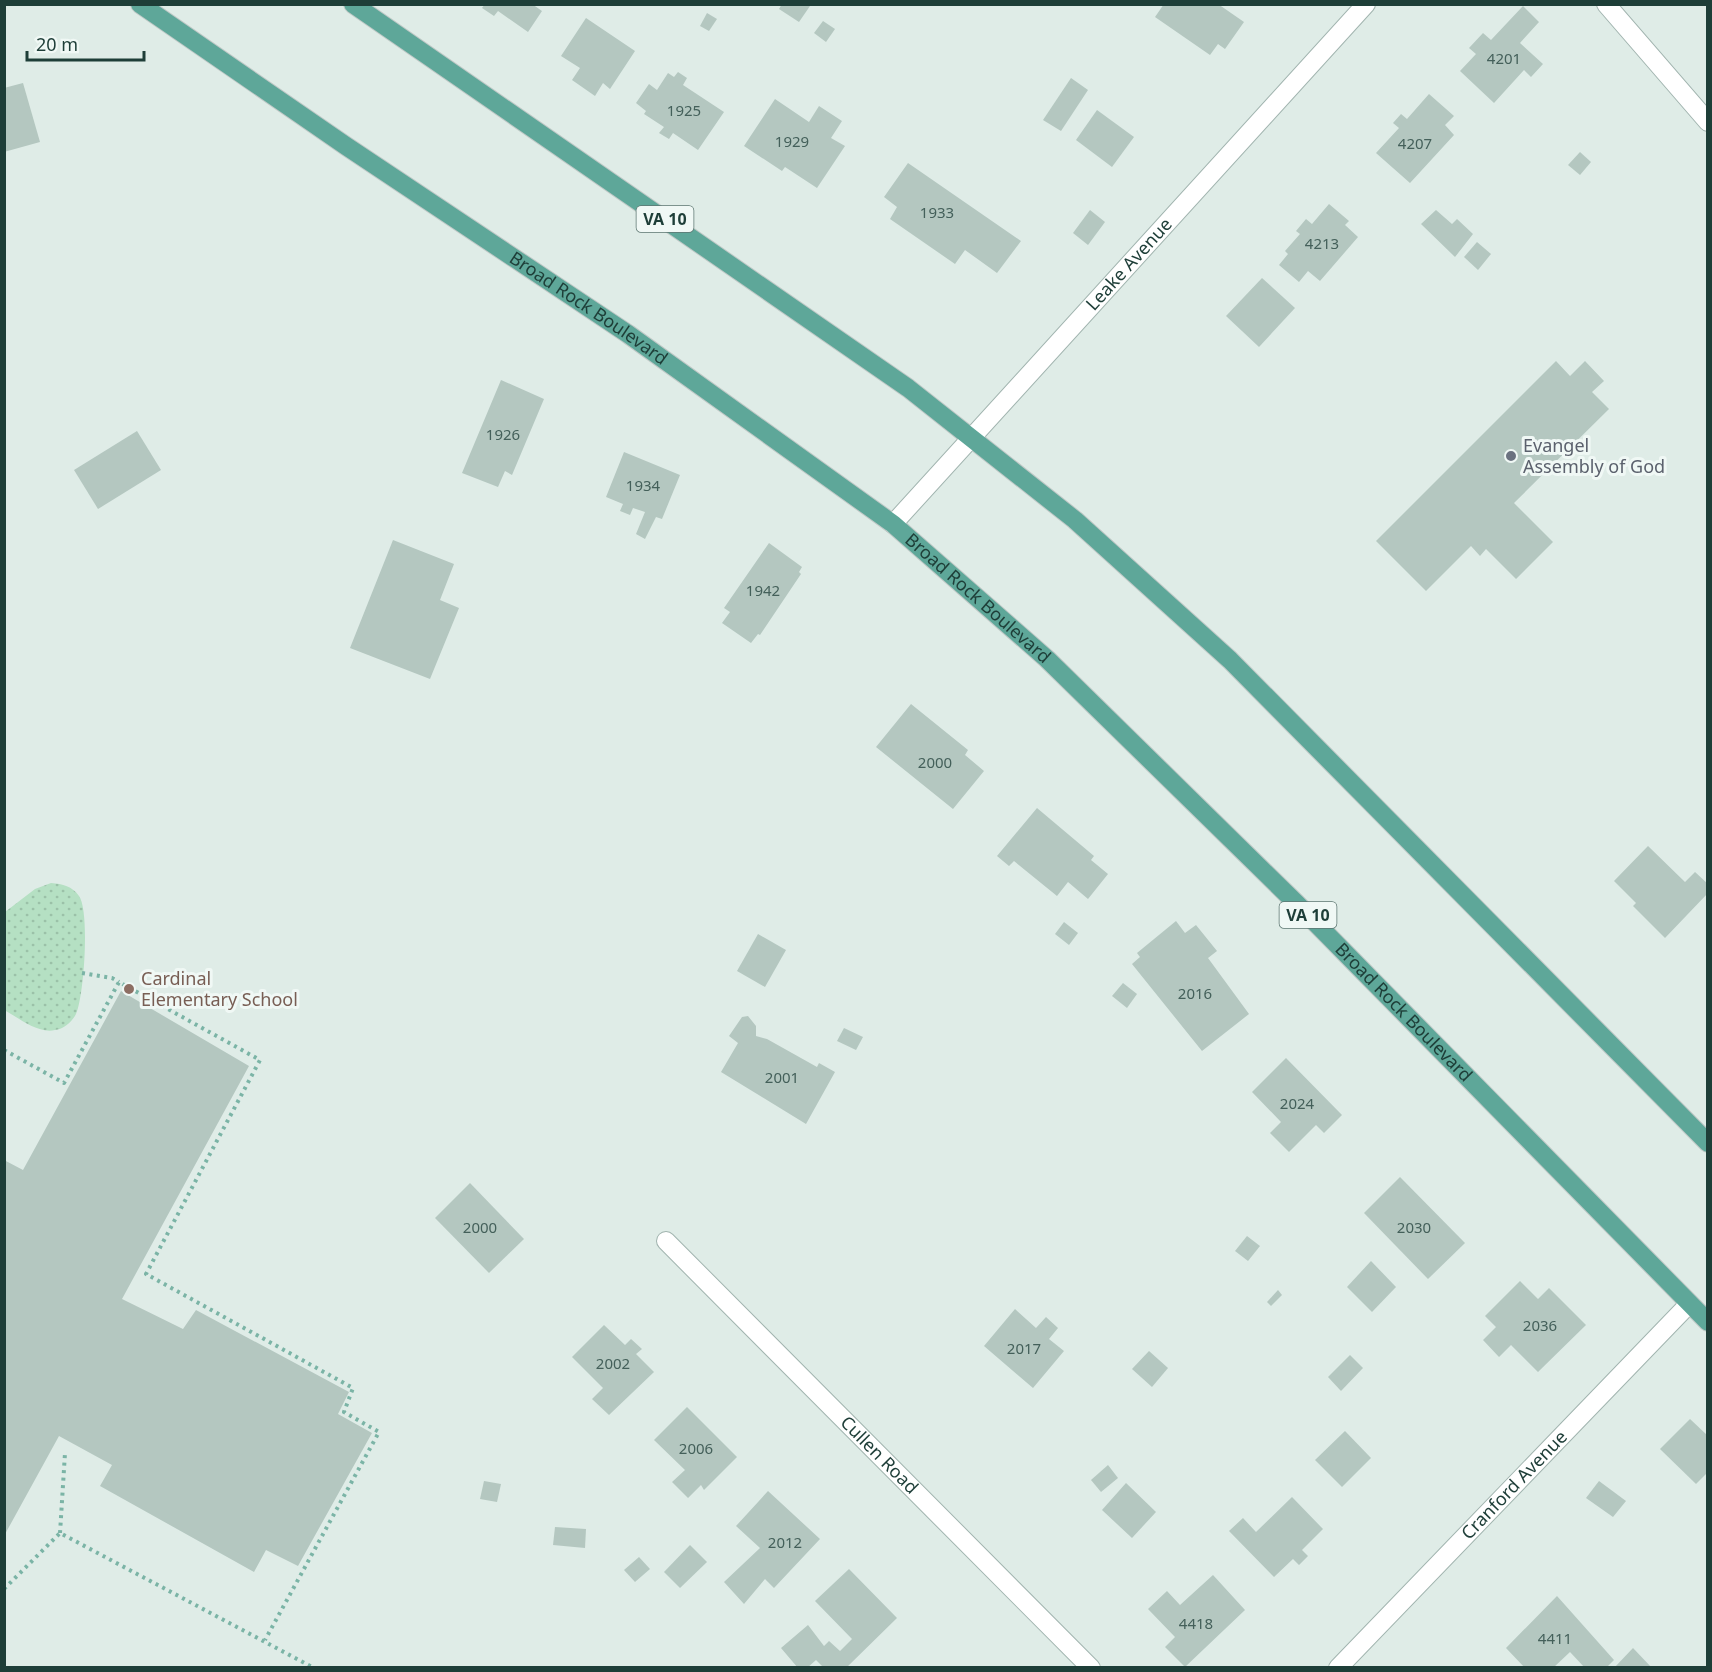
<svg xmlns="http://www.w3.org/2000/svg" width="1712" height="1672" font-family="'Noto Sans',sans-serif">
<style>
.grass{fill:url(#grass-dots)}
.building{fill:#b4c7c0}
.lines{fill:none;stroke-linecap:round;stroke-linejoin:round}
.minor-casing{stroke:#a1b4af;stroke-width:20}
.primary-casing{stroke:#c0c9c7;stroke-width:20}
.path{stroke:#7bb4a6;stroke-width:4;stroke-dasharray:3 4.5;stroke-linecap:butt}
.minor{stroke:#fff;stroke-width:18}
.primary{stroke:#5ea799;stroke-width:18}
.worship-dot{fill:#6b7280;stroke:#f0f8f5;stroke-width:2}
.education-dot{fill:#8d6e63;stroke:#f0f8f5;stroke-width:2}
.labels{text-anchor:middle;stroke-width:6;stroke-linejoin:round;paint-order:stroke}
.number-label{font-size:15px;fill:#44605a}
.shield{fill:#f0f8f5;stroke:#5d7671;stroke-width:1.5}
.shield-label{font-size:16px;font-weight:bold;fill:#1e3e38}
.street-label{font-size:18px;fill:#1e3e38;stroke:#f0f8f5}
.worship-label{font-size:18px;fill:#5b616d;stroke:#f0f8f5;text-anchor:start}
.education-label{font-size:18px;fill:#785e54;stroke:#f0f8f5;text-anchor:start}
</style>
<defs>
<pattern id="grass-dots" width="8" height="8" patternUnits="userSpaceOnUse" patternTransform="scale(1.5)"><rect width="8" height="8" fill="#b5e0c3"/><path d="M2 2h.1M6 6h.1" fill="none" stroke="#9bc1a8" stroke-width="1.8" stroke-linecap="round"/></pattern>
</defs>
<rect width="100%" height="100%" fill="#dfece7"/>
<path class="grass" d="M 51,883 C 63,884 72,886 79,896 C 90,911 84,997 76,1014 C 72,1022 64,1029 55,1030 C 38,1034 19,1018 4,1010 L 5,912 L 35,889 Z"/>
<g class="building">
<path d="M 485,4 L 532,4 L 542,11 L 528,32 L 498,11 L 494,16 L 482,8 Z"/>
<path d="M 782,4 L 808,4 L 810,6 L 799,22 L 779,9 Z"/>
<path d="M 1164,4 L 1218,4 L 1244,22 L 1225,49 L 1218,44 L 1210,55 L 1155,17 Z"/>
<path d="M 1523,6 L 1539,22 L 1520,43 L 1543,64 L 1531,77 L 1524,70 L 1494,103 L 1460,71 L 1476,54 L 1469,48 L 1483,33 L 1491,40 Z"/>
<path d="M 707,13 L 717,19 L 709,31 L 700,26 Z"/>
<path d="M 586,18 L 635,51 L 610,89 L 603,83 L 595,96 L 572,80 L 580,68 L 561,56 Z"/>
<path d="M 823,21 L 835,29 L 826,42 L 814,33 Z"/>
<path d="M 678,72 L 687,78 L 683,85 L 724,112 L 698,150 L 673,133 L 669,139 L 659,133 L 664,127 L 644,114 L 646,111 L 636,103 L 649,84 L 657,90 L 668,73 L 674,77 Z"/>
<path d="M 1071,78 L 1088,90 L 1061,131 L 1043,120 Z"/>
<path d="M 23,83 L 40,142 L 4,152 L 4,88 Z"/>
<path d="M 1429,94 L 1454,116 L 1445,125 L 1454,135 L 1410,183 L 1376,153 L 1399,128 L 1393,123 L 1401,114 L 1407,119 Z"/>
<path d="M 775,99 L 809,122 L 819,106 L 842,121 L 831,138 L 845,146 L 817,188 L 785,167 L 782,171 L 744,146 Z"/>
<path d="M 1097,110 L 1134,137 L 1112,167 L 1076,140 Z"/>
<path d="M 1580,152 L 1591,162 L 1580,175 L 1568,165 Z"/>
<path d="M 908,163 L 1021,241 L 997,273 L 965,250 L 955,264 L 890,219 L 897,207 L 884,197 Z"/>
<path d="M 1329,204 L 1349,221 L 1345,225 L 1358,237 L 1320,281 L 1308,271 L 1299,282 L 1279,265 L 1288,254 L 1285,251 L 1300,234 L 1296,231 L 1306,219 L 1312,224 Z"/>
<path d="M 1090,210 L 1105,222 L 1088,245 L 1073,233 Z"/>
<path d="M 1436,210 L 1452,224 L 1457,219 L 1473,234 L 1455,257 L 1421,224 Z"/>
<path d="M 1477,242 L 1491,254 L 1478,270 L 1464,257 Z"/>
<path d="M 1262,278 L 1295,308 L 1259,347 L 1226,316 Z"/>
<path d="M 1556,361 L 1570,376 L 1585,361 L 1604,381 L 1592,392 L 1609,409 L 1514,503 L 1553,542 L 1516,579 L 1486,549 L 1480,556 L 1471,546 L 1426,591 L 1376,541 Z"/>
<path d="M 501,380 L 544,399 L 512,475 L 505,471 L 498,487 L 462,473 Z"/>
<path d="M 137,431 L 161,470 L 98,509 L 74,470 Z"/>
<path d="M 624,452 L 680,475 L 662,519 L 656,517 L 645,539 L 636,534 L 645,512 L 633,508 L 630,515 L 620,511 L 623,504 L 606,497 Z"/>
<path d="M 393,540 L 454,564 L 440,600 L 459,608 L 430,679 L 350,648 Z"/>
<path d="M 769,543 L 802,567 L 799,572 L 801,574 L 760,635 L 758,634 L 751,643 L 722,623 L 730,612 L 724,608 Z"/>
<path d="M 911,704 L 968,750 L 965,755 L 984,771 L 953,809 L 876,747 Z"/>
<path d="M 1037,808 L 1094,856 L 1091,860 L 1108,874 L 1088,899 L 1068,882 L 1057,896 L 1014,861 L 1009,866 L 997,856 Z"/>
<path d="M 1648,846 L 1685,882 L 1695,872 L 1708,884 L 1708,893 L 1665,938 L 1633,906 L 1636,903 L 1614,881 Z"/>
<path d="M 1176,921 L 1185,933 L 1196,925 L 1217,951 L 1208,958 L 1249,1014 L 1202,1051 L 1132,964 L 1140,957 L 1137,953 Z"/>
<path d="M 1064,922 L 1078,933 L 1069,945 L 1055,934 Z"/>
<path d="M 758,934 L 786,950 L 765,987 L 737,971 Z"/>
<path d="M 1123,983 L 1137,994 L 1127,1008 L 1112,996 Z"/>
<path d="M 121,991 L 249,1066 L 122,1299 L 183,1329 L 196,1310 L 349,1392 L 338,1414 L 372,1433 L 298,1566 L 266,1550 L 254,1572 L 100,1486 L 112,1465 L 59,1436 L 4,1536 L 4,1160 L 23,1170 Z"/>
<path d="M 748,1016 L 756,1026 L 756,1036 L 767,1039 L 817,1067 L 819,1063 L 835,1072 L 806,1124 L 721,1072 L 738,1043 L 729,1036 L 742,1017 Z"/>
<path d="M 844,1028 L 863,1037 L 856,1050 L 837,1041 Z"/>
<path d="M 1286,1058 L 1342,1115 L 1324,1133 L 1316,1125 L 1289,1152 L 1270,1133 L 1281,1122 L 1252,1092 Z"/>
<path d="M 1400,1177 L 1465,1243 L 1428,1279 L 1364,1213 Z"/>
<path d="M 470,1183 L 524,1239 L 489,1273 L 435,1218 Z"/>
<path d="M 1247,1236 L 1260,1246 L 1248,1261 L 1235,1251 Z"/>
<path d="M 1371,1261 L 1396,1287 L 1372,1312 L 1347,1287 Z"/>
<path d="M 1520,1281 L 1538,1299 L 1549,1288 L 1586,1325 L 1538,1372 L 1511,1345 L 1499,1357 L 1483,1340 L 1496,1327 L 1485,1316 Z"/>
<path d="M 1278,1290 L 1282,1295 L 1271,1306 L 1267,1302 Z"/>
<path d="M 1015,1309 L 1036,1328 L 1046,1317 L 1058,1328 L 1049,1339 L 1064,1351 L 1033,1388 L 984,1346 Z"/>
<path d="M 604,1325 L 625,1345 L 631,1339 L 642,1349 L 636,1354 L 654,1372 L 609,1415 L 592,1399 L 603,1388 L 572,1357 Z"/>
<path d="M 1149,1351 L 1168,1368 L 1152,1387 L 1132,1369 Z"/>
<path d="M 1350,1355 L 1363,1368 L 1341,1391 L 1328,1377 Z"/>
<path d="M 687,1407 L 737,1457 L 704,1490 L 701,1485 L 688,1498 L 672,1482 L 685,1470 L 654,1440 Z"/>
<path d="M 1690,1419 L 1708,1436 L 1708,1472 L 1696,1484 L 1660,1449 Z"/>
<path d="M 1345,1431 L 1371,1458 L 1342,1487 L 1315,1460 Z"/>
<path d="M 1108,1465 L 1118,1478 L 1101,1492 L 1091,1480 Z"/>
<path d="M 484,1481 L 501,1484 L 497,1502 L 480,1499 Z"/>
<path d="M 1599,1481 L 1626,1501 L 1613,1517 L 1586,1498 Z"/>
<path d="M 1126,1483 L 1156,1512 L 1132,1538 L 1102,1510 Z"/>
<path d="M 768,1491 L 820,1539 L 774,1588 L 765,1579 L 744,1604 L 724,1582 L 760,1548 L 736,1526 Z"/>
<path d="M 1292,1497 L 1323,1529 L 1302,1550 L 1308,1556 L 1299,1565 L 1293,1559 L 1274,1577 L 1229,1531 L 1243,1518 L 1256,1532 Z"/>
<path d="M 555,1527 L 586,1529 L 585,1548 L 553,1545 Z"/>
<path d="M 690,1545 L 707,1562 L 680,1588 L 664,1572 Z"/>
<path d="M 639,1557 L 650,1569 L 635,1582 L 624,1570 Z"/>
<path d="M 849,1569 L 897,1618 L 846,1668 L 824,1668 L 816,1660 L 807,1668 L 798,1668 L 781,1648 L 808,1625 L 824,1646 L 829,1641 L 840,1651 L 852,1639 L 815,1601 Z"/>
<path d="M 1213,1575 L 1245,1610 L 1185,1667 L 1165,1647 L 1175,1637 L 1148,1609 L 1167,1591 L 1180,1605 Z"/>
<path d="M 1557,1596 L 1614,1660 L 1606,1668 L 1585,1668 L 1570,1652 L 1553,1668 L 1525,1668 L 1506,1648 Z"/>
<path d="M 1633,1648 L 1652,1668 L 1614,1668 Z"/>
</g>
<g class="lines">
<defs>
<g id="minor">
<path d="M 1606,4 L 1708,122"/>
<path id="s1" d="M 893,524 L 1366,4"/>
<path id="s2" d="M 666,1241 L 1091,1668"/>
<path id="s3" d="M 1338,1668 L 1689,1304"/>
</g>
<g id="primary">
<path id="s4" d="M 140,4 L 346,146 L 628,334 L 893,524 L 1047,659 L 1297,904 L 1708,1322"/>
<path d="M 353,4 L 908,388 L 1075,520 L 1230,660 L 1708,1143"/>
</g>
</defs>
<use href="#minor" class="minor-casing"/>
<use href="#primary" class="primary-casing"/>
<g class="path">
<path d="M 82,973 L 112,978 L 119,982"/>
<path d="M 4,1050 L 64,1083 L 119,982 L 260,1060 L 146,1274 L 353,1388 L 344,1412 L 379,1432 L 265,1640"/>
<path d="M 60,1533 L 65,1453"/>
<path d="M 4,1589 L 60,1533 L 314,1668"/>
</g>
<use href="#minor" class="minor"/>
<use href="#primary" class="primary"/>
</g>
<circle class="worship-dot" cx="1511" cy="456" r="6"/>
<circle class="education-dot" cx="129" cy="989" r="6"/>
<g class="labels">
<g class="number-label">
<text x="1504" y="64">4201</text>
<text x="684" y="116">1925</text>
<text x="792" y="147">1929</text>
<text x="1415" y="149">4207</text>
<text x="937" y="218">1933</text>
<text x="1322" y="249">4213</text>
<text x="503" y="440">1926</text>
<text x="643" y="491">1934</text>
<text x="763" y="596">1942</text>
<text x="935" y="768">2000</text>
<text x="1195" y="999">2016</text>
<text x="782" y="1083">2001</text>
<text x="1297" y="1109">2024</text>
<text x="480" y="1233">2000</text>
<text x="1414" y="1233">2030</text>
<text x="1540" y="1331">2036</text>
<text x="1024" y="1354">2017</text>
<text x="613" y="1369">2002</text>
<text x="696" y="1454">2006</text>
<text x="785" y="1548">2012</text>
<text x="1196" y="1629">4418</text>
<text x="1555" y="1644">4411</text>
</g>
<g class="shield">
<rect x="636.5" y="206" width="57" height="26" rx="4.5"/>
<rect x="1279.5" y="902" width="57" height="26" rx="4.5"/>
</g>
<g class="shield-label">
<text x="665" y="225">VA 10</text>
<text x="1308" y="921">VA 10</text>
</g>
<g class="street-label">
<text dy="6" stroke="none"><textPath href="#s1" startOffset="351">Leake Avenue</textPath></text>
<text dy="6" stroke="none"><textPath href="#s4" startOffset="542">Broad Rock Boulevard</textPath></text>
<text dy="6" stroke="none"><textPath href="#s4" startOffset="1028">Broad Rock Boulevard</textPath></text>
<text dy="6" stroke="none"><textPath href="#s4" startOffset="1622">Broad Rock Boulevard</textPath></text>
<text dy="6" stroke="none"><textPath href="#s2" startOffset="302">Cullen Road</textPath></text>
<text dy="6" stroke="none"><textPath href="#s3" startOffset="254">Cranford Avenue</textPath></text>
</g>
<g class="worship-label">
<text x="1523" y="452">Evangel<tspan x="1523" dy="21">Assembly of God</tspan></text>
</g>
<g class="education-label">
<text x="141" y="985">Cardinal<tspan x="141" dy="21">Elementary School</tspan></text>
</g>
</g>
<rect width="1712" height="1672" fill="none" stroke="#1e3e38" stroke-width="12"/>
<path d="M27 51v9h117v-9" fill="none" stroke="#1e3e38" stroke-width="3"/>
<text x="36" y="51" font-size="18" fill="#1e3e38" stroke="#f0f8f5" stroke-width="4.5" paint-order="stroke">20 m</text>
</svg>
